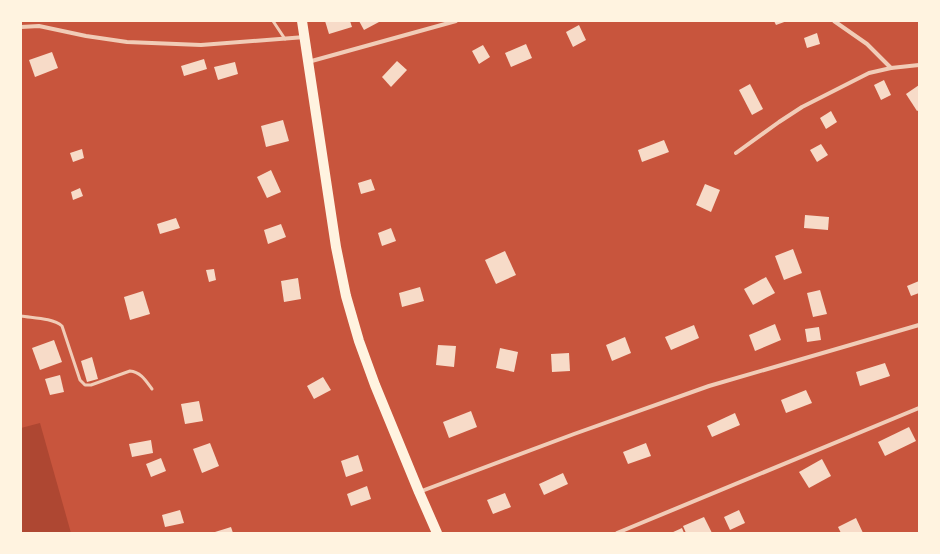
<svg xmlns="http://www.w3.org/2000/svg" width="940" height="554" font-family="Manrope,sans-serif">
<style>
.green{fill:#ae4732}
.building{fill:#f7dbc8}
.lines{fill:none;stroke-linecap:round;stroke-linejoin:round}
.service{stroke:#f1ccb7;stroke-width:3}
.minor{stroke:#f1ccb7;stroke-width:4}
.primary{stroke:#fff3e0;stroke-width:10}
</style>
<rect width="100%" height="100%" fill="#c8553d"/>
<path class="green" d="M 40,423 L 71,533 L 21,533 L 21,428 Z"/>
<g class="building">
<path d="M 325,21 L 350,21 L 352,27 L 329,34 Z"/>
<path d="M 359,21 L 379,21 L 379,22 L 364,30 Z"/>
<path d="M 774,21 L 787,21 L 776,25 Z"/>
<path d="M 579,25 L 586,40 L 573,47 L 566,32 Z"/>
<path d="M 817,33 L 820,44 L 807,48 L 804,38 Z"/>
<path d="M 526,44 L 532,58 L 511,67 L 505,53 Z"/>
<path d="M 483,45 L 490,57 L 479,64 L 472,51 Z"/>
<path d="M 52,52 L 58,68 L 35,77 L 29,60 Z"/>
<path d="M 204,59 L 207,69 L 184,76 L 181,66 Z"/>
<path d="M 397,61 L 407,70 L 391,87 L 382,77 Z"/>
<path d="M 235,62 L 238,74 L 218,80 L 214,67 Z"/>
<path d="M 884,80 L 891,95 L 881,100 L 874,85 Z"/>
<path d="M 750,84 L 763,109 L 752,115 L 739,90 Z"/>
<path d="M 919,85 L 919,110 L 917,111 L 906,94 Z"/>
<path d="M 831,111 L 837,122 L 826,129 L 820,118 Z"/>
<path d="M 283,120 L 289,141 L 266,147 L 261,126 Z"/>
<path d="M 664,140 L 669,152 L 642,162 L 638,150 Z"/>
<path d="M 821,144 L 828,155 L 817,162 L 810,150 Z"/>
<path d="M 82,149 L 84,158 L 73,162 L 70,153 Z"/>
<path d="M 271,170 L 281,192 L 267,198 L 257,177 Z"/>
<path d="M 371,179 L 375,190 L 361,194 L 358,183 Z"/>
<path d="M 705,184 L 720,190 L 711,212 L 696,205 Z"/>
<path d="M 80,188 L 83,196 L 73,200 L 71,192 Z"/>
<path d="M 805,215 L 829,217 L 828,230 L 804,228 Z"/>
<path d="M 176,218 L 180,228 L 160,234 L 157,224 Z"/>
<path d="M 281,224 L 286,237 L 268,244 L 264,230 Z"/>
<path d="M 391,228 L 396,241 L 382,246 L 378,233 Z"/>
<path d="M 793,249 L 802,273 L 784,280 L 775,256 Z"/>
<path d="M 505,251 L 516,275 L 496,284 L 485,260 Z"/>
<path d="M 214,269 L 216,280 L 209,282 L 206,270 Z"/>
<path d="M 766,277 L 775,293 L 753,305 L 744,289 Z"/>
<path d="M 298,278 L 301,299 L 284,302 L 281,281 Z"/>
<path d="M 919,281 L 919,293 L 911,296 L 907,286 Z"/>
<path d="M 420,287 L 424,301 L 402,307 L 399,293 Z"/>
<path d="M 820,290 L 827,314 L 813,317 L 807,293 Z"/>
<path d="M 143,291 L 150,314 L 130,320 L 124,297 Z"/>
<path d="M 775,324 L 781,340 L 755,351 L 749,335 Z"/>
<path d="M 694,325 L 699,338 L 671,350 L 665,337 Z"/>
<path d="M 819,327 L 821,340 L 807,342 L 805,329 Z"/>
<path d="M 625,337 L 631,353 L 612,361 L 606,345 Z"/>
<path d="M 54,340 L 62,362 L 40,370 L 32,348 Z"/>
<path d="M 438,345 L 456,346 L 454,367 L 436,365 Z"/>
<path d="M 500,348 L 518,352 L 514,372 L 496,368 Z"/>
<path d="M 569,353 L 570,371 L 552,372 L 551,354 Z"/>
<path d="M 92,357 L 98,379 L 87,382 L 81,361 Z"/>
<path d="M 885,363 L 890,376 L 860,386 L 856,372 Z"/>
<path d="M 60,375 L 64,392 L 50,395 L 45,379 Z"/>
<path d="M 323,377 L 331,390 L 314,399 L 307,386 Z"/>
<path d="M 806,390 L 812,403 L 786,413 L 781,400 Z"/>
<path d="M 199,401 L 203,421 L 185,424 L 181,404 Z"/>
<path d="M 471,411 L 477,427 L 449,438 L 443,422 Z"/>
<path d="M 735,413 L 740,425 L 712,437 L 707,426 Z"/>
<path d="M 909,427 L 916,441 L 885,456 L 878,442 Z"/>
<path d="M 151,440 L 153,453 L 132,457 L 129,444 Z"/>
<path d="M 210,443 L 219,466 L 202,473 L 193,449 Z"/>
<path d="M 646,443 L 651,456 L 628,464 L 623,452 Z"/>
<path d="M 358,455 L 363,471 L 346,477 L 341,461 Z"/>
<path d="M 161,458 L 166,471 L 151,477 L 146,464 Z"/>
<path d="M 822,459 L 831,476 L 809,488 L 799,472 Z"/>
<path d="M 563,473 L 568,484 L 544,495 L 539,484 Z"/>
<path d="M 367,486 L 371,499 L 351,506 L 347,494 Z"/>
<path d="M 505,493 L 511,507 L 493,514 L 487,500 Z"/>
<path d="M 180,510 L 184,523 L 165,527 L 162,515 Z"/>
<path d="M 739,510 L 745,523 L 730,530 L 724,517 Z"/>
<path d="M 704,517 L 712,533 L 686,533 L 683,526 Z"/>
<path d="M 856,518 L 863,533 L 841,533 L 838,527 Z"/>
<path d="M 231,527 L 233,533 L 215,533 L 215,532 Z"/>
<path d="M 682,528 L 684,533 L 671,533 Z"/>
</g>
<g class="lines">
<g class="service">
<path d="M 273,21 L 285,39"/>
<path d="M 21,316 C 33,318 53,318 62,326 L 80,380 L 85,385 L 91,385 L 130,371 C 141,372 146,381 152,389"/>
</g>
<g class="minor">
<path d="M 834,21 L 867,44 L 891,68"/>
<path d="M 21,27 L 39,26 L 86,36 L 127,42 L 201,45 L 305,37"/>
<path d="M 308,62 L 456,21"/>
<path d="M 736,153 L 779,122 L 802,107 L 869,73 L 891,68 L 919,65"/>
<path d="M 419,492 L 574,434 L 709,386 L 919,325"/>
<path d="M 617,533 L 919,408"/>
</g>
<path class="primary" d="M 302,21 L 336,247 L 346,296 L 359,341 L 375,385 L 419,492 L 437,533"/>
</g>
<rect width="940" height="554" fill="none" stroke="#fff3e0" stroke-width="44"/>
</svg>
